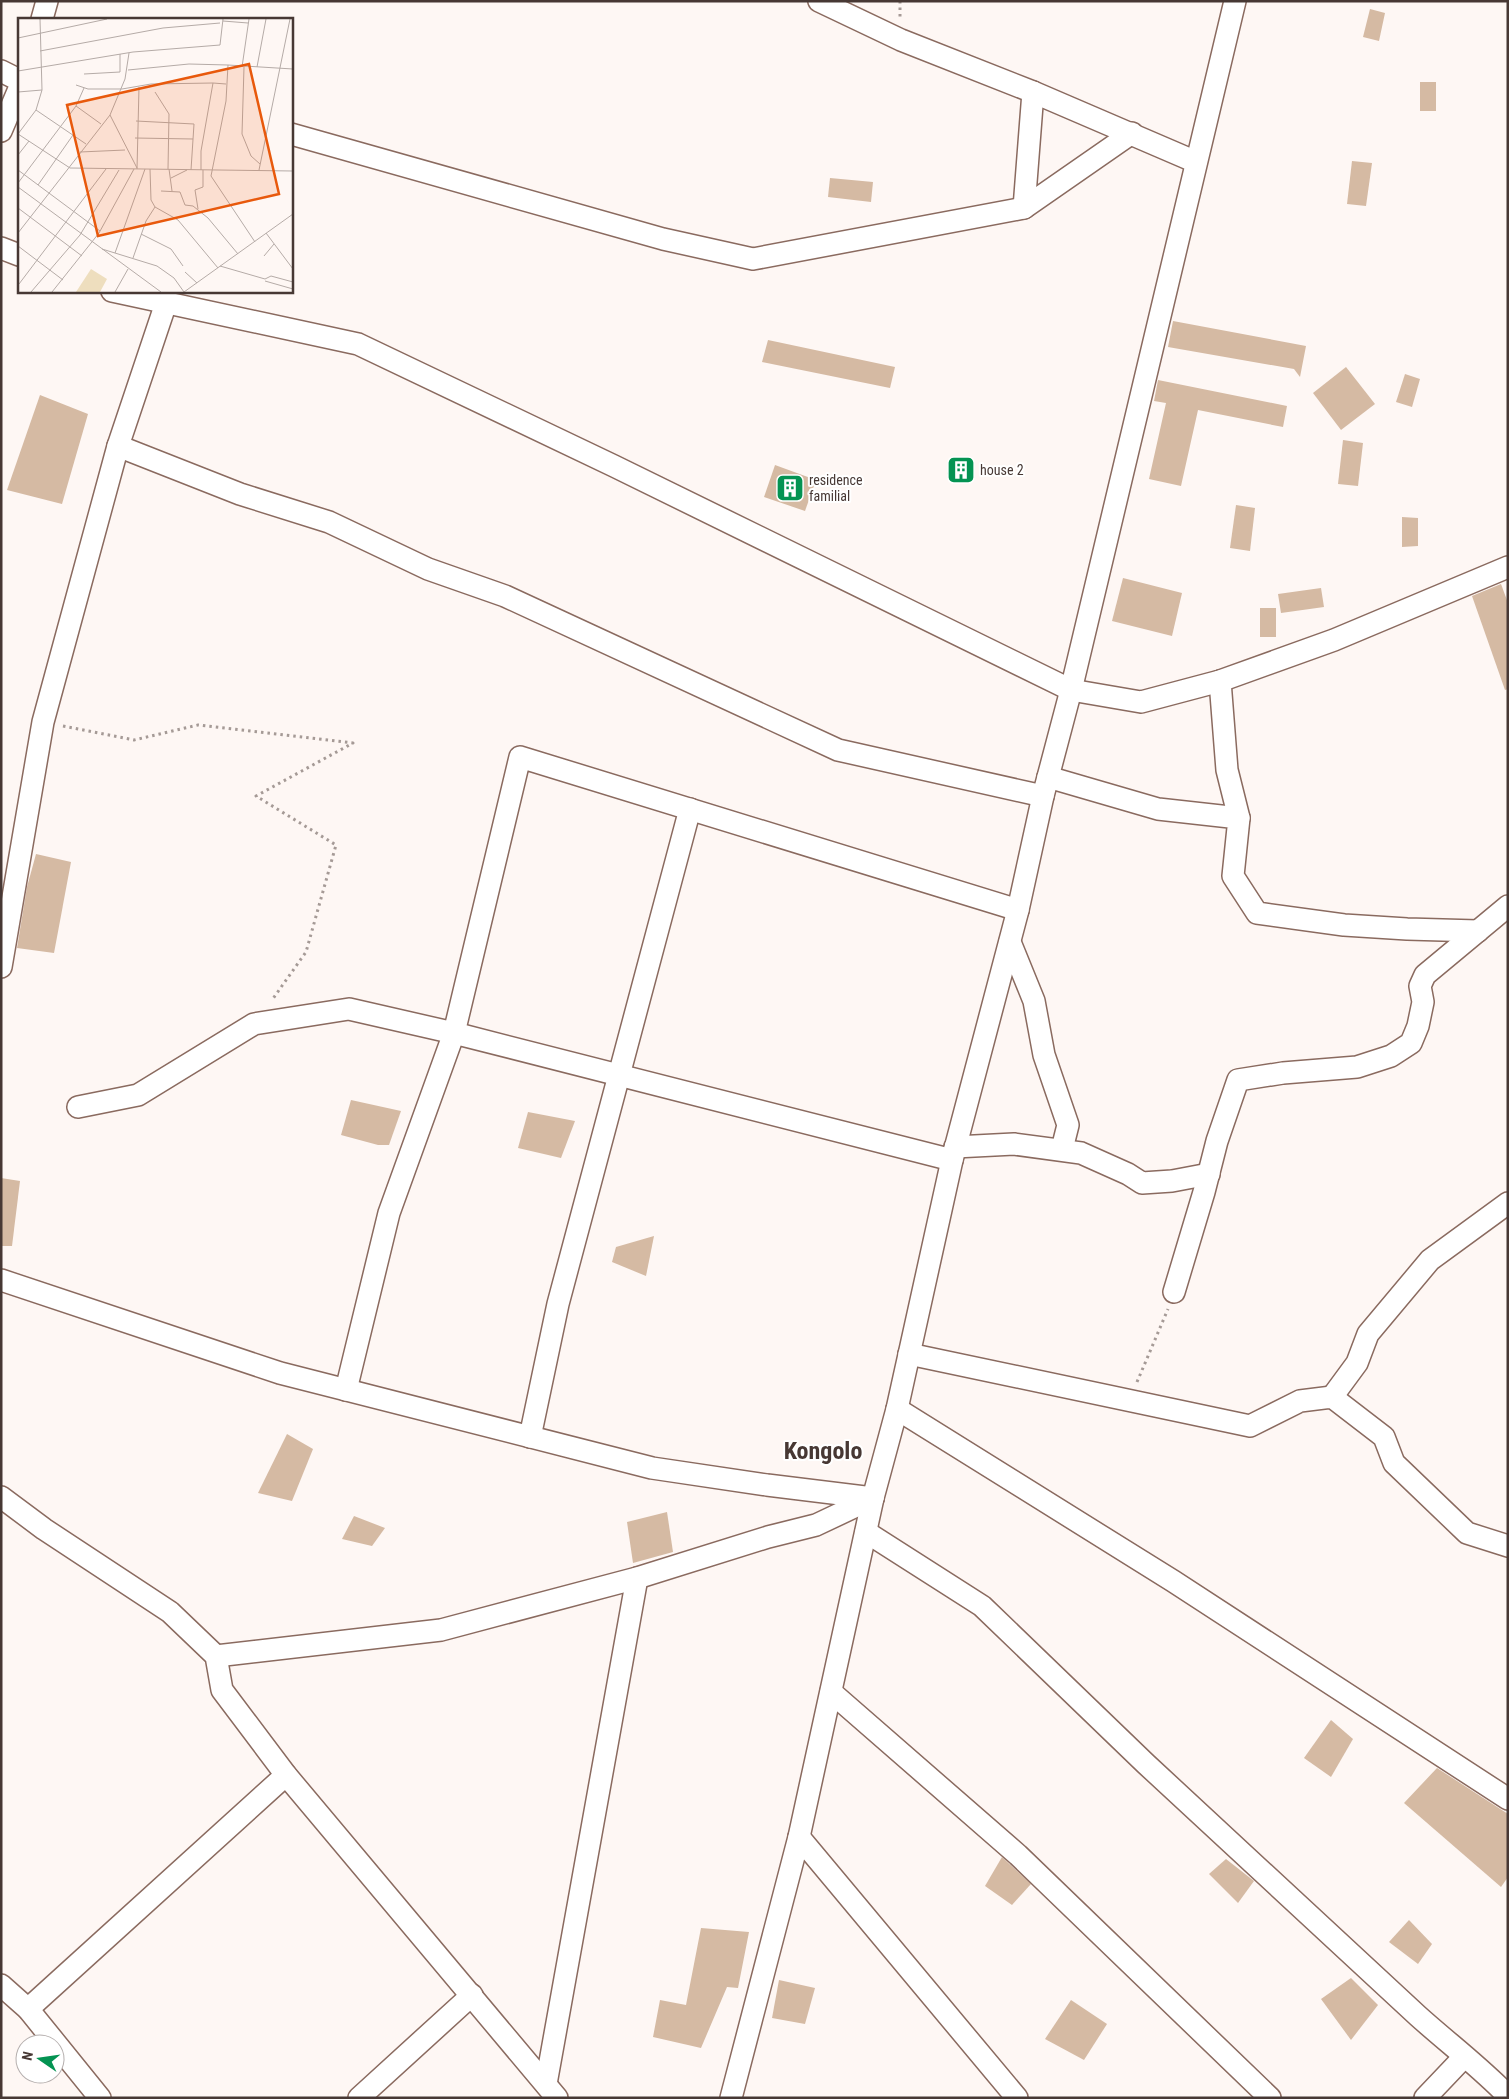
<svg xmlns="http://www.w3.org/2000/svg" width="1509" height="2099" font-family="'Roboto Condensed',sans-serif">
<style>
.building{fill:#d5baa3}
.lines{fill:none;stroke-linecap:round;stroke-linejoin:round}
.street-casing{stroke:#8a6a5f;stroke-width:24}
.path{stroke:#a59a96;stroke-width:3;stroke-dasharray:2.5 4;stroke-linecap:butt}
.street{stroke:#fff;stroke-width:21}
.labels{text-anchor:middle;stroke-width:4;stroke-linejoin:round;paint-order:stroke}
.poi-label{font-size:14px;fill:#473834;stroke:#fff;text-anchor:start}
.town-label{font-size:24px;font-weight:bold;fill:#473834;stroke:#fff}
.inset-road{fill:none;stroke:#b5aba7;stroke-width:1}
.view{fill:#e8590c;fill-opacity:0.15;stroke:#e8590c;stroke-width:2.5}
.inset-edge{fill:none;stroke:#473834;stroke-width:2.5}
</style>
<rect width="100%" height="100%" fill="#fef7f4"/>
<g class="building">
<path d="M 1370,9 L 1385,13 L 1379,41 L 1363,37 Z"/>
<rect x="1420" y="82" width="16" height="29"/>
<path d="M 1352,161 L 1372,163 L 1366,206 L 1347,204 Z"/>
<path d="M 830,178 L 873,182 L 871,202 L 828,197 Z"/>
<path d="M 1173,321 L 1306,346 L 1300,377 L 1294,369 L 1168,347 Z"/>
<path d="M 768,340 L 895,367 L 890,388 L 762,362 Z"/>
<path d="M 1346,367 L 1375,404 L 1341,430 L 1313,393 Z"/>
<path d="M 1405,374 L 1420,379 L 1412,407 L 1396,402 Z"/>
<path d="M 1158,380 L 1287,406 L 1283,427 L 1198,410 L 1181,486 L 1149,479 L 1166,403 L 1154,401 Z"/>
<path d="M 40,395 L 88,414 L 62,504 L 7,490 Z"/>
<path d="M 1343,440 L 1363,443 L 1358,486 L 1338,484 Z"/>
<path d="M 953,460 L 974,467 L 970,483 L 947,474 Z"/>
<path d="M 775,465 L 816,480 L 805,511 L 764,497 Z"/>
<path d="M 1236,505 L 1255,508 L 1250,551 L 1230,548 Z"/>
<path d="M 1402,517 L 1418,518 L 1418,546 L 1402,547 Z"/>
<path d="M 1123,578 L 1182,593 L 1172,636 L 1112,621 Z"/>
<path d="M 1501,584 L 1508,603 L 1508,689 L 1505,690 L 1472,596 Z"/>
<path d="M 1321,588 L 1324,607 L 1281,613 L 1278,594 Z"/>
<rect x="1260" y="608" width="16" height="29"/>
<path d="M 36,854 L 71,862 L 54,953 L 17,948 L 27,887 Z"/>
<path d="M 351,1100 L 401,1111 L 389,1145 L 378,1145 L 341,1135 Z"/>
<path d="M 528,1112 L 575,1121 L 561,1158 L 518,1148 Z"/>
<path d="M 1,1178 L 20,1181 L 12,1246 L 1,1246 Z"/>
<path d="M 654,1236 L 646,1276 L 612,1262 L 616,1247 Z"/>
<path d="M 287,1434 L 313,1449 L 292,1501 L 258,1493 Z"/>
<path d="M 667,1512 L 673,1552 L 633,1563 L 627,1522 Z"/>
<path d="M 354,1516 L 385,1528 L 372,1546 L 342,1539 Z"/>
<path d="M 1331,1720 L 1353,1739 L 1331,1777 L 1304,1758 Z"/>
<path d="M 1437,1768 L 1508,1814 L 1508,1877 L 1501,1887 L 1404,1803 Z"/>
<path d="M 1002,1857 L 1031,1884 L 1012,1905 L 985,1886 Z"/>
<path d="M 1226,1859 L 1254,1881 L 1238,1903 L 1209,1874 Z"/>
<path d="M 1409,1920 L 1432,1944 L 1418,1964 L 1389,1942 Z"/>
<path d="M 701,1928 L 749,1932 L 738,1988 L 727,1987 L 701,2048 L 653,2037 L 660,2000 L 686,2005 Z"/>
<path d="M 1351,1978 L 1378,2005 L 1351,2040 L 1321,1999 Z"/>
<path d="M 779,1980 L 815,1988 L 805,2024 L 772,2018 Z"/>
<path d="M 1071,2000 L 1107,2024 L 1084,2060 L 1045,2039 Z"/>
</g>
<g class="lines">
<defs>
<g id="street">
<path d="M 819,1 L 901,40 L 1033,92 L 1196,162"/>
<path d="M 42,19 L 47,1"/>
<path d="M 1,71 L 19,80"/>
<path d="M 1,131 L 19,89"/>
<path d="M 291,134 L 663,239 L 753,259 L 1024,208 L 1132,133"/>
<path d="M 1024,208 L 1033,92"/>
<path d="M 1,248 L 19,255"/>
<path d="M 112,291 L 358,344 L 614,466 L 1071,690 L 1141,702 L 1220,681 L 1334,640 L 1508,567"/>
<path d="M 166,303 L 118,446 L 240,494 L 329,522 L 428,569 L 505,596 L 838,750 L 1043,796"/>
<path d="M 1220,681 L 1227,770 L 1239,818"/>
<path d="M 1048,777 L 1158,809 L 1239,818 L 1233,876 L 1257,913 L 1344,925 L 1407,929 L 1478,931"/>
<path d="M 1010,942 L 1034,1001 L 1044,1055 L 1068,1125 L 1062,1149"/>
<path d="M 1,967 L 43,722 L 118,446"/>
<path d="M 78,1107 L 138,1095 L 254,1024 L 349,1009 L 454,1033 L 952,1160"/>
<path d="M 955,1147 L 1014,1144 L 1081,1153 L 1128,1174 L 1142,1183 L 1172,1181 L 1209,1174"/>
<path d="M 1,1280 L 280,1373 L 652,1468 L 767,1485 L 873,1498"/>
<path d="M 1174,1292 L 1204,1192 L 1217,1141 L 1238,1080 L 1283,1073 L 1357,1067 L 1391,1056 L 1411,1043 L 1418,1026 L 1423,1002 L 1420,986 L 1425,975 L 1508,906"/>
<path d="M 909,1354 L 1250,1426 L 1300,1401 L 1332,1397 L 1384,1437 L 1394,1463 L 1467,1533 L 1508,1546"/>
<path d="M 346,1390 L 389,1213 L 454,1033 L 520,757 L 1018,910"/>
<path d="M 1332,1397 L 1357,1363 L 1368,1334 L 1430,1260 L 1508,1203"/>
<path d="M 897,1409 L 1173,1581 L 1508,1799"/>
<path d="M 530,1437 L 558,1304 L 690,809"/>
<path d="M 1,1497 L 44,1529 L 170,1612 L 216,1656 L 222,1690 L 286,1775 L 557,2098"/>
<path d="M 866,1532 L 982,1606 L 1146,1764 L 1418,2016 C 1448,2043 1480,2067 1508,2096"/>
<path d="M 216,1656 L 441,1630 L 637,1578 L 768,1537 L 816,1525 L 873,1498"/>
<path d="M 831,1692 L 1018,1855 L 1270,2098"/>
<path d="M 799,1837 L 1017,2098"/>
<path d="M 1,1985 L 28,2009 L 100,2098"/>
<path d="M 28,2009 L 286,1775"/>
<path d="M 546,2084 L 637,1578"/>
<path d="M 359,2098 L 472,1995"/>
<path d="M 731,2098 L 799,1837 L 873,1498 L 897,1409 L 952,1160 L 1018,910 L 1043,796 L 1071,690 L 1235,1"/>
<path d="M 1425,2098 L 1464,2057"/>
</g>
</defs>
<use href="#street" class="street-casing"/>
<g class="path">
<path d="M 900,1 L 900,17"/>
<path d="M 63,726 L 134,740 L 198,725 L 353,743 L 256,796 L 336,845 L 306,952 L 272,1000"/>
<path d="M 1137,1382 L 1168,1309"/>
</g>
<use href="#street" class="street"/>
</g>
<defs>
<symbol id="building-square" viewBox="-11 -11 22 22"><rect x="-9" y="-9" width="18" height="18" rx="4" fill="#049352" stroke="#fff"/><path d="M-4-6H4V6H1V3H-1V6H-4ZM-2.5-4.3h1.7v1.8h-1.7ZM.8-4.3h1.7v1.8H.8ZM-2.5-1h1.7V.8h-1.7ZM.8-1h1.7V.8H.8Z" fill="#fff"/></symbol>
</defs>
<g fill-rule="evenodd">
<use href="#building-square" x="945" y="454" width="32" height="32"/>
<use href="#building-square" x="774" y="472" width="32" height="32"/>
</g>
<g class="labels">
<g class="poi-label">
<text x="980" y="475">house 2</text>
<text x="809" y="485">residence<tspan x="809" dy="16">familial</tspan></text>
</g>
<g class="town-label">
<text x="823" y="1459">Kongolo</text>
</g>
</g>
<g transform="translate(18 18)">
<rect width="275" height="275" fill="#fef7f4"/>
<path d="M 73,251 L 89,261 L 82,274 L 58,274 Z" fill="#eedebe"/>
<path class="inset-road" d="M 205,3 L 230,5M 0,20 L 89,1M 22,33 L 145,10 L 202,5M 224,49 L 231,1M 226,49 L 224,116 L 233,138 L 242,146M 239,49 L 248,1M 110,52 L 171,46 L 210,47M 0,53 L 115,34 L 202,27 L 205,1M 66,56 L 102,54 L 102,36M 58,67 L 70,71 L 104,71 L 133,66 L 195,65M 0,74 L 24,72M 137,74 L 151,96 L 150,151M 58,88 L 83,106M 18,92 L 68,126M 92,97 L 119,150M 118,103 L 176,106 L 173,152M 0,116 L 52,150 L 275,153M 0,116 L 18,92 L 24,72 L 22,1M 117,120 L 175,121M 62,134 L 107,132M 0,137 L 11,123M 119,151 L 121,69M 151,151 L 154,173M 0,152 L 82,213M 183,152 L 183,133 L 195,65 L 208,66M 241,152 L 272,1M 153,160 L 169,152M 0,165 L 58,88 L 66,70M 20,167 L 55,117M 0,169 L 143,274M 143,173 L 162,174 L 167,187 L 175,188 L 190,200 L 220,236M 137,189 L 160,202 L 200,250M 0,190 L 64,238M 180,191 L 177,172 L 185,169 L 185,152M 0,215 L 92,97 L 107,61 L 111,35M 248,215 L 275,251M 123,216 L 153,231 L 165,248M 237,224 L 193,158 L 208,83 L 210,47 L 275,51M 0,228 L 45,262M 84,231 L 139,248 L 156,260 L 166,274M 97,235 L 127,151M 246,238 L 256,226M 115,240 L 128,203 L 137,189 L 133,182 L 132,151M 202,248 L 247,261 L 253,258 L 275,264M 167,254 L 179,265M 247,263 L 275,271M 1,266 L 88,151M 13,274 L 62,217 L 101,152M 34,274 L 81,215 L 116,151M 97,274 L 110,251M 166,274 L 275,196"/>
<path class="view" d="M 231,46 L 261,176 L 80,218 L 49,87 Z"/>
<rect width="275" height="275" class="inset-edge"/>
</g>
<rect width="1509" height="2099" fill="none" stroke="#473834" stroke-width="5"/>
<g transform="translate(40 2059) rotate(283)"><circle r="24" fill="#ffffff" stroke="#b5afae"/>
<path d="M0-4L9 19L0 12L-9 19Z" fill="#049352"/>
<text y="-8" font-size="14" font-weight="bold" text-anchor="middle" fill="#473834">N</text>
</g>
</svg>
